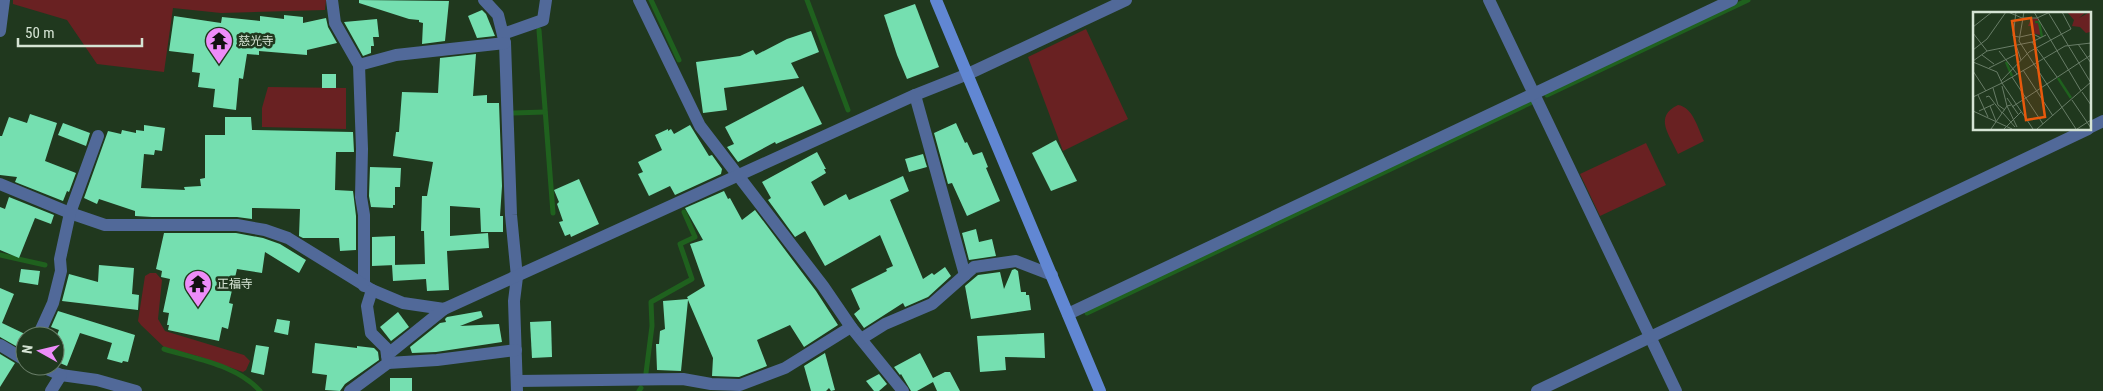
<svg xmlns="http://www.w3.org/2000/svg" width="2103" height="391" font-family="'Roboto Condensed','Noto Sans JP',sans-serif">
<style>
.green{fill:#692122}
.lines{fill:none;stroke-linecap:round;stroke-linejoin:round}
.stream{stroke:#1f611e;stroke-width:5}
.building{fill:#75dfb0}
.street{stroke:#516999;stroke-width:12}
.secondary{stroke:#6187d3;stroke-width:12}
.labels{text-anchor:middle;stroke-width:5;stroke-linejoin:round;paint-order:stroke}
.poi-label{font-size:12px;fill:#d5e4d4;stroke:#20381e;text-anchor:start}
.inset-river{fill:none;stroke:#1f611e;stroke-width:2.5}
.inset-road{fill:none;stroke:#687d67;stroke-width:1}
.view{fill:#e8590c;fill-opacity:0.15;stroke:#e8590c;stroke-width:2.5}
.inset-edge{fill:none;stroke:#d5e4d4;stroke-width:2.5}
</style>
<rect width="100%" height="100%" fill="#20381e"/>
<g class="green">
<path d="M 13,0 L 326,0 L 325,10 L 221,13 L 173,8 L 164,72 L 97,64 L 67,20 L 13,4 Z"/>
<path d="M 1086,29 L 1128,119 L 1063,151 L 1028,57 Z"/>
<path d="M 268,87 L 346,88 L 346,129 L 262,127 L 262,108 Z"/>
<path d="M 1678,105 C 1693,107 1698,129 1704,141 L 1678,154 C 1670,135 1653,117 1678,105 Z"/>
<path d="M 1646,143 L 1666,185 L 1600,216 L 1580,174 Z"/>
<path d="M 150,273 L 156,273 L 162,280 L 158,319 L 165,331 L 244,355 L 250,361 L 246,370 L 243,372 L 197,356 L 164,347 L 141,325 L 138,321 L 145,276 Z"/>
</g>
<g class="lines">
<g class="stream">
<path d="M 651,0 L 679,60"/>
<path d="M 807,0 L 848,110"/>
<path d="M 539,30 L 553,213"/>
<path d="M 1547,95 L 1748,0"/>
<path d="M 513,113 L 545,112"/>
<path d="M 0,255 L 45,265"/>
<path d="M 1087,313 L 1530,103"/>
<path d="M 164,349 C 196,359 237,365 260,391"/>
<path d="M 646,373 L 652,326 L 651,302 L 692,279 L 680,244 L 695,237 L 684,212"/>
<path d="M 639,391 L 641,388"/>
</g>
</g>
<g class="building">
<path d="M 359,0 L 449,1 L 445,41 L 422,44 L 423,23 L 419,22 L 419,20 L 409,19 L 359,3 Z"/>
<path d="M 915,4 L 939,67 L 907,79 L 897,55 L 884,15 Z"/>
<path d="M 482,10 L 486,14 L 495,36 L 477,38 L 468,16 Z"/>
<path d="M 284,15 L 303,17 L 303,23 L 326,18 L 328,27 L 337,43 L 307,50 L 307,55 L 259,51 L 259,55 L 247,54 L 243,79 L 239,78 L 236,110 L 213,107 L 215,89 L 198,87 L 200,73 L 192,72 L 194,54 L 169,51 L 174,16 L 221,23 L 222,17 L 260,21 L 260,16 L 284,19 Z"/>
<path d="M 377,19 L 379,37 L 373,37 L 374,46 L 371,46 L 371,53 L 363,56 L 344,22 Z"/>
<path d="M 811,31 L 819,52 L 791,63 L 799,78 L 724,88 L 727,110 L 703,113 L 696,62 L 740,56 L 753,50 L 756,55 L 787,39 Z"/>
<path d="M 476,54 L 473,96 L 487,95 L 487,103 L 499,103 L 502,186 L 500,216 L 503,216 L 503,232 L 481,232 L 480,208 L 450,206 L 450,236 L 488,233 L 489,248 L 447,251 L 449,290 L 427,291 L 426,279 L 393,281 L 392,265 L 425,264 L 424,231 L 421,231 L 422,196 L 427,196 L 433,162 L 393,156 L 396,132 L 399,132 L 402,92 L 438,93 L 440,58 Z"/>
<rect x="322" y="74" width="14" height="14"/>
<path d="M 803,86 L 822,124 L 776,144 L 775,142 L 738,162 L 727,147 L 734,144 L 725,127 Z"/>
<path d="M 30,114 L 57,123 L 45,161 L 76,173 L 69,192 L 67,191 L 63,201 L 15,182 L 17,177 L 0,175 L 0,136 L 2,136 L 9,117 L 27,123 Z"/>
<path d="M 225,117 L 251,117 L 252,130 L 353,132 L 354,152 L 336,152 L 335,190 L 353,191 L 356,216 L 356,250 L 340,251 L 339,238 L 303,238 L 299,236 L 300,209 L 252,208 L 252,219 L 237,217 L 152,217 L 135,216 L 135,211 L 99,199 L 97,204 L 84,198 L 108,131 L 121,134 L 122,130 L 136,133 L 136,130 L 144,131 L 144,125 L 165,128 L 162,151 L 155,150 L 154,155 L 144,154 L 141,188 L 185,190 L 184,187 L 201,186 L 200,179 L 205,178 L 205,135 L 225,135 Z"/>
<path d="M 63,123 L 90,133 L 86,146 L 58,135 Z"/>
<path d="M 956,123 L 965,143 L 967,142 L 973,155 L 982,152 L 988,167 L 986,168 L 1000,201 L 967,216 L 952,183 L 948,184 L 934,133 Z"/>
<path d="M 690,125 L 709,156 L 712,155 L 722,169 L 721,174 L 675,195 L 670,186 L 649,196 L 638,174 L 643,172 L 638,162 L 662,150 L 655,135 L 668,129 L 668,131 L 671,129 L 674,134 Z"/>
<path d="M 1056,140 L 1077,181 L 1051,191 L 1032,153 Z"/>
<path d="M 817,152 L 826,169 L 824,169 L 826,173 L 811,182 L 824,206 L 846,194 L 849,200 L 903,176 L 909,191 L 890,200 L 923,279 L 932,273 L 934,275 L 945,267 L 951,276 L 928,297 L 905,307 L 903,303 L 864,328 L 854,314 L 860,309 L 851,289 L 887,271 L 886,269 L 893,266 L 880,235 L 825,266 L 805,231 L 795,237 L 768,200 L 771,198 L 762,182 Z"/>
<path d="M 923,154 L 927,167 L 909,172 L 905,159 Z"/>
<path d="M 370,167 L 401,168 L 400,187 L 395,187 L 395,205 L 393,205 L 393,208 L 371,207 L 369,196 Z"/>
<path d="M 579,179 L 599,224 L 571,237 L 570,234 L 565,236 L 559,222 L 563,221 L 557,204 L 559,202 L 554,190 Z"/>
<path d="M 724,191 L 728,199 L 730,198 L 742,220 L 755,210 L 816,291 L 838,325 L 804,347 L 790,325 L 757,340 L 767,366 L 739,377 L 712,376 L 713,358 L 688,300 L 681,371 L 657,370 L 656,344 L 659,344 L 660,331 L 665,329 L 663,301 L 688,299 L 687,297 L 705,286 L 690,244 L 703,240 L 685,208 Z"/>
<path d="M 9,197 L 54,215 L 51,224 L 35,218 L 19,258 L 0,250 L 0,207 L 5,209 Z"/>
<path d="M 976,229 L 979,242 L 992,239 L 996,256 L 969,260 L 962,233 Z"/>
<path d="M 164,233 L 236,233 L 263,238 L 280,244 L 306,260 L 299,273 L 265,252 L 262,273 L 237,269 L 229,303 L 233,304 L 228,329 L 222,327 L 219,341 L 168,330 L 169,325 L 167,325 L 169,313 L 163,312 L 170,279 L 161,277 L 162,271 L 156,269 Z"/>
<path d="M 395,236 L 395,265 L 372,266 L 372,237 Z"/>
<path d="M 99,265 L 134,268 L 132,294 L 139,295 L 138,310 L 62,301 L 69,274 L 98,282 Z"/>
<path d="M 21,269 L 40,271 L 38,285 L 19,282 Z"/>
<path d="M 1015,269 L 1018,271 L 1021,292 L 1026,292 L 1026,295 L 1029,295 L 1031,310 L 971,319 L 965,286 L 978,275 L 1000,272 L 1004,289 L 1012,270 Z"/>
<path d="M 0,288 L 14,294 L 2,323 L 25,334 L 23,350 L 0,337 Z"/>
<path d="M 58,311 L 135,335 L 128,362 L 123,361 L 122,363 L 107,359 L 112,343 L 80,333 L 67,366 L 55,361 L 55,340 L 59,330 L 51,327 Z"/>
<path d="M 481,311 L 483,317 L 460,326 L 499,324 L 502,342 L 436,352 L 412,353 L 410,347 L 440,323 L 446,322 L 445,319 L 447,317 Z"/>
<path d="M 398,312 L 409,327 L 391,341 L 380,327 Z"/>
<path d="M 277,319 L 290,321 L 288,335 L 274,332 Z"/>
<path d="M 551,321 L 552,357 L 532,358 L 530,322 Z"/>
<path d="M 1044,333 L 1045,358 L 1005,357 L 1006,370 L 980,372 L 977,336 Z"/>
<path d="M 315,343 L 357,348 L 357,346 L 374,348 L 378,352 L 379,360 L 345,384 L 340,391 L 325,390 L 327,375 L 312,373 Z"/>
<path d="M 256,345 L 269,347 L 264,375 L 251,372 Z"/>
<path d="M 825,353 L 835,390 L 831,391 L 829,388 L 826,391 L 811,391 L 804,366 Z"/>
<path d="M 920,353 L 933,378 L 945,372 L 950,372 L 960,391 L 937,391 L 933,382 L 917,391 L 911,391 L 901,374 L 900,375 L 894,367 Z"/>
<path d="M 0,354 L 15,363 L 0,387 Z"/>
<path d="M 879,374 L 887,384 L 879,391 L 874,391 L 866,381 Z"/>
<rect x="390" y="378" width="22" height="13"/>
</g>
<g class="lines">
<g class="street">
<path d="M 332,0 L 335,23 L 359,65 L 362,149 L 361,197 L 364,215 L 364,286"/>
<path d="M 484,0 L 498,15 L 505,43 L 511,215 L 517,277 L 514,301 L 517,391"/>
<path d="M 639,0 L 700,126 L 823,286 L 851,327 L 903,391"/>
<path d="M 1489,0 L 1676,391"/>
<path d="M 0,31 L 4,0"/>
<path d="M 503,34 L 543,20 L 546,0"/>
<path d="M 359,65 L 396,55 L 505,43"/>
<path d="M 915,95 L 965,275"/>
<path d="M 2089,128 L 2103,121"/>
<path d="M 0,184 L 70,213 L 105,225 L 237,225 L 265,230 L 288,238 L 372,290 L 403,303 L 444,309 L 915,95 L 968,74 L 1126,0"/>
<path d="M 1068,314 L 1732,0"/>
<path d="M 38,336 L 53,303 L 61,271 L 60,259 L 70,213 L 98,136"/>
<path d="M 861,339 L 885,324 L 932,304 L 974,267 L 1016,261 L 1052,275"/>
<path d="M 0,345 L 25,360"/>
<path d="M 387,355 L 444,309"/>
<path d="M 388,363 L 437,360 L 516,350"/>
<path d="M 40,366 L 61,375 L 97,380 L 136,391"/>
<path d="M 517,381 L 683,379 L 711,384 L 740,385 L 785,368 L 851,327"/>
<path d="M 51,391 L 61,375"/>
<path d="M 350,391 L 388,363 L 386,348 L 371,333 L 367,306 L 372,290"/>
<path d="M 1537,391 L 2088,129"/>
</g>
<path class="secondary" d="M 936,0 L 1100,391"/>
</g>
<defs>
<symbol id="temple-pin" viewBox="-11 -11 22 30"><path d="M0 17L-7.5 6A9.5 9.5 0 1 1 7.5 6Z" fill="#ed8cf9" stroke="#20381e"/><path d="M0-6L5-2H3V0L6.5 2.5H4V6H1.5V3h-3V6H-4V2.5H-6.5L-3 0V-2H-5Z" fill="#111"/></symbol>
</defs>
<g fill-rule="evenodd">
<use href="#temple-pin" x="203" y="25" width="32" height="43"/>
<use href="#temple-pin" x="182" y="268" width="32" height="43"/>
</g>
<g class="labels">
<g class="poi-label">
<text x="238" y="45">慈光寺</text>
<text x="217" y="288">正福寺</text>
</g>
</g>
<g transform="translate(1973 12)">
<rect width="118" height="118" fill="#20381e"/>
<path d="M 94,0 L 113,0 L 106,6 L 117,0 L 117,20 L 113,21 L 107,15 L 99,14 L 101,8 ZM 64,6 L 67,11 L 67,23 L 59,21 L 58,14 L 55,14 L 58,7 Z" fill="#692122"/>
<path class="inset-river" d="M 62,10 L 66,10 L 69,25M 33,50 L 39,64M 85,66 L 98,86"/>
<path class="inset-road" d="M 35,0 L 49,6 L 64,6 L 75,1M 43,0 L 40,24 L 46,25M 51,0 L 46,29 L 103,117M 61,0 L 108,79M 75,0 L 118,71M 0,15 L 19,0M 0,21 L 14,39M 47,25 L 60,22 L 68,26M 59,30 L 84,65M 105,32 L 118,51M 43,33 L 48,48M 0,38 L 14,27 L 33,0M 26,39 L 44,62M 9,43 L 21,52M 0,49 L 14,39 L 59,30 L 73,23M 0,50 L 24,60 L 29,71 L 0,85M 16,56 L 44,42M 50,58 L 80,104M 0,59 L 13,79M 39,65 L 70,112M 28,69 L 56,40 L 98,17 L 89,0M 20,76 L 25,93 L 32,98M 109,80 L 118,93M 5,83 L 15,105M 13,85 L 16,84 L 29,101M 34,86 L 45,102M 99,88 L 118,116M 38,93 L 34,94 L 44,115M 17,94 L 23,109M 39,95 L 118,43M 0,99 L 39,117M 6,99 L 21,92M 30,101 L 42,115M 18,117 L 34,94 L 29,74M 31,117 L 48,100M 60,117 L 29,71 L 92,34 L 118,31M 64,117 L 118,70M 104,117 L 118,108"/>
<path class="view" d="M 58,6 L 72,105 L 53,108 L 39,9 Z"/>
<rect width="118" height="118" class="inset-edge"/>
</g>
<g transform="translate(40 351) rotate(278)"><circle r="24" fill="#20381e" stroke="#687d67"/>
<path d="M0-4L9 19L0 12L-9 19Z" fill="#ed8cf9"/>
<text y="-8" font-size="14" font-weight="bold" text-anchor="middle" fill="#d5e4d4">N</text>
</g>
<path d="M18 38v8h124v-8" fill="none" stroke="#d5e4d4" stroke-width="2.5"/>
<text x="25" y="38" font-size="15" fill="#d5e4d4" stroke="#20381e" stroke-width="4" paint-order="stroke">50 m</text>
</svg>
